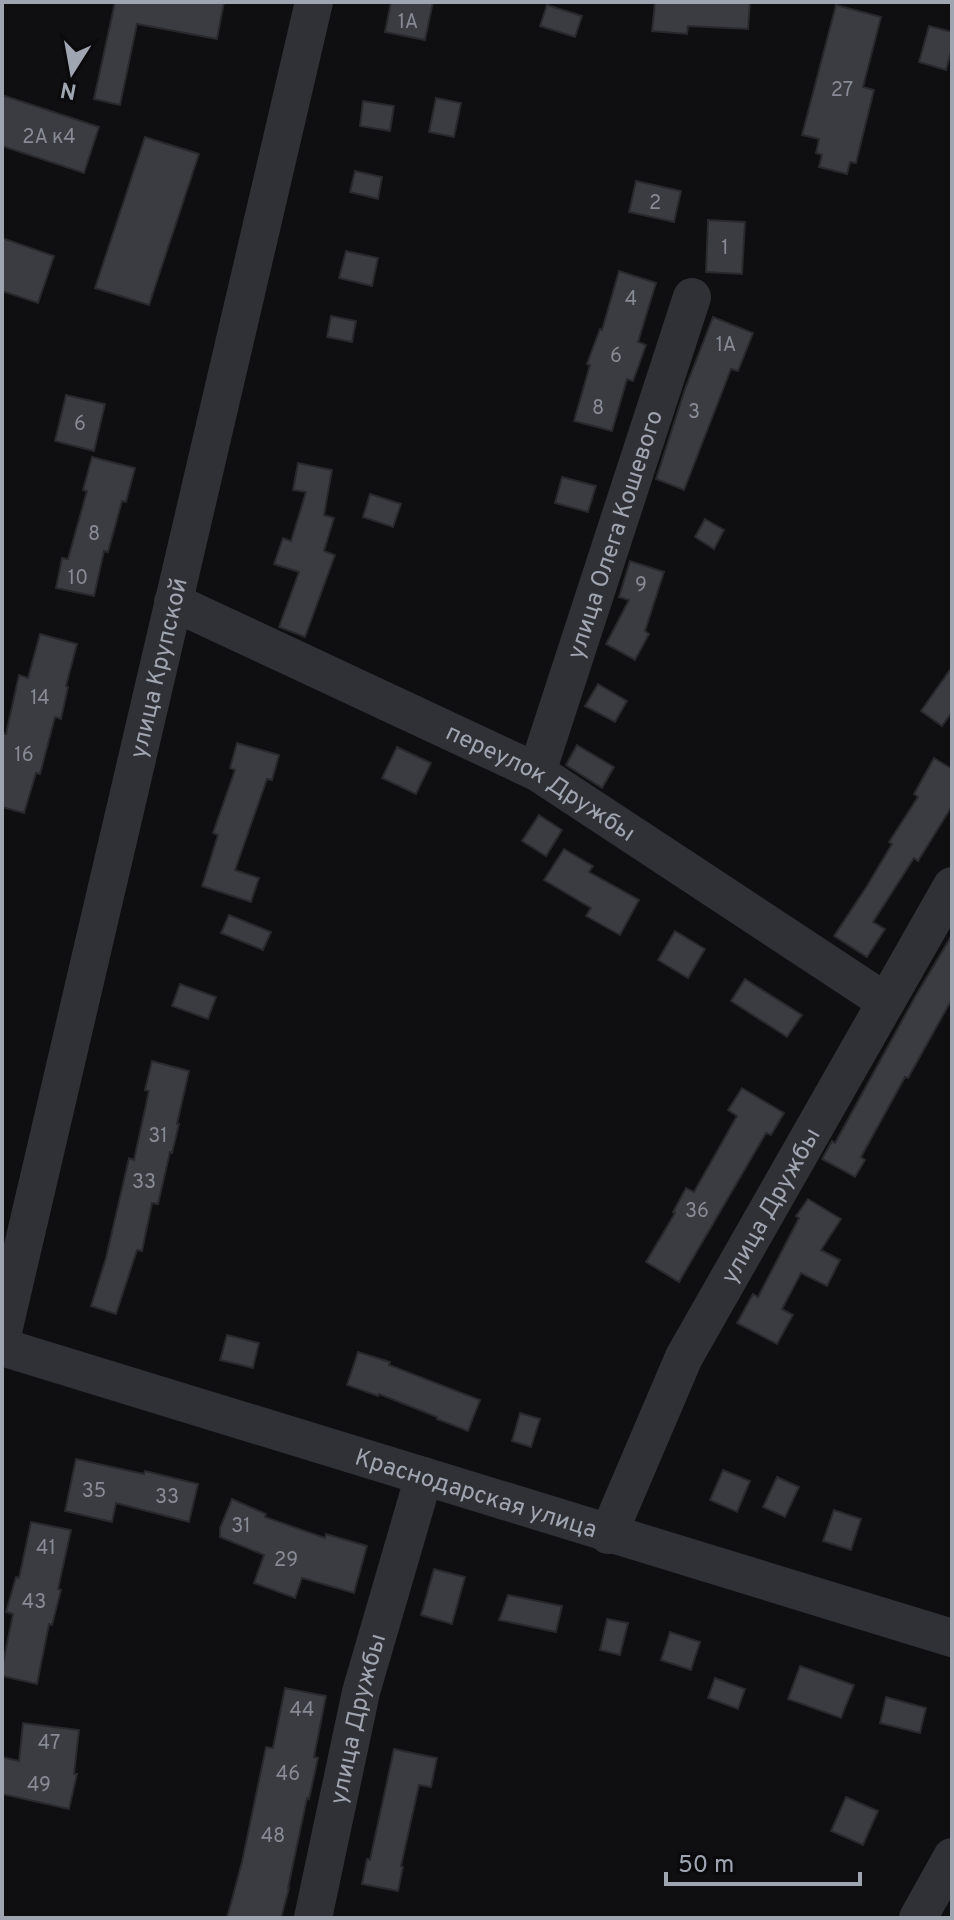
<svg xmlns="http://www.w3.org/2000/svg" width="954" height="1920" font-family="Overpass,sans-serif">
<style>
.building{fill:#3b3c41;stroke:#29292d;stroke-width:2}
.lines{fill:none;stroke-linecap:round;stroke-linejoin:round}
.minor{stroke:#303136;stroke-width:38}
.labels{text-anchor:middle;stroke-width:6;stroke-linejoin:round;paint-order:stroke}
.number-label{font-size:20px;fill:#878b96}
.street-label{font-size:24px;fill:#a0a5b2;stroke:#0a0a0c}
</style>
<rect width="100%" height="100%" fill="#0f0f11"/>
<g class="building">
<path d="M 115,2 L 224,2 L 217,39 L 137,24 L 120,105 L 94,99 Z"/>
<path d="M 391,2 L 433,2 L 425,40 L 385,32 Z"/>
<path d="M 655,2 L 750,2 L 748,29 L 688,26 L 687,34 L 652,31 Z"/>
<path d="M 547,5 L 582,16 L 575,37 L 540,26 Z"/>
<path d="M 836,5 L 881,17 L 863,87 L 874,90 L 856,163 L 850,162 L 847,174 L 819,167 L 822,155 L 816,153 L 819,139 L 802,135 Z"/>
<path d="M 929,26 L 952,32 L 952,48 L 946,70 L 919,62 Z"/>
<path d="M 2,95 L 99,127 L 84,173 L 2,146 Z"/>
<path d="M 436,98 L 461,103 L 454,137 L 429,132 Z"/>
<path d="M 363,101 L 394,106 L 390,131 L 360,126 Z"/>
<path d="M 145,137 L 199,154 L 149,305 L 95,288 Z"/>
<path d="M 355,171 L 382,177 L 378,199 L 350,192 Z"/>
<path d="M 636,181 L 681,191 L 674,222 L 629,212 Z"/>
<path d="M 708,220 L 745,222 L 742,274 L 706,272 Z"/>
<path d="M 2,238 L 54,256 L 38,303 L 2,291 Z"/>
<path d="M 346,251 L 378,258 L 372,286 L 339,278 Z"/>
<path d="M 619,271 L 656,283 L 638,342 L 646,345 L 633,381 L 627,379 L 612,431 L 574,421 L 590,365 L 587,364 L 600,329 L 602,330 Z"/>
<path d="M 331,316 L 356,321 L 352,342 L 327,337 Z"/>
<path d="M 713,317 L 753,333 L 738,371 L 731,369 L 684,490 L 656,479 L 685,389 Z"/>
<path d="M 66,395 L 105,404 L 94,451 L 55,441 Z"/>
<path d="M 92,457 L 135,468 L 126,502 L 122,501 L 108,552 L 104,551 L 94,596 L 56,588 L 62,558 L 68,559 L 87,491 L 83,490 Z"/>
<path d="M 298,463 L 332,470 L 324,515 L 334,518 L 324,551 L 335,555 L 305,637 L 279,627 L 299,572 L 274,564 L 283,538 L 291,541 L 306,492 L 293,490 Z"/>
<path d="M 562,477 L 596,486 L 588,512 L 555,503 Z"/>
<path d="M 370,494 L 401,504 L 393,527 L 363,517 Z"/>
<path d="M 705,519 L 724,530 L 714,549 L 695,537 Z"/>
<path d="M 630,561 L 664,572 L 645,631 L 649,634 L 635,660 L 606,644 L 629,600 L 619,597 Z"/>
<path d="M 40,634 L 77,644 L 66,686 L 68,687 L 61,719 L 55,717 L 40,774 L 36,773 L 24,813 L 2,807 L 2,733 L 6,734 L 19,675 L 28,678 Z"/>
<path d="M 952,667 L 952,712 L 942,726 L 921,711 Z"/>
<path d="M 598,684 L 627,701 L 615,722 L 585,706 Z"/>
<path d="M 237,743 L 279,755 L 272,780 L 267,779 L 235,870 L 259,878 L 251,902 L 202,886 L 218,835 L 213,833 L 235,770 L 230,768 Z"/>
<path d="M 577,745 L 614,767 L 602,788 L 566,765 Z"/>
<path d="M 397,747 L 431,763 L 416,794 L 382,778 Z"/>
<path d="M 934,758 L 952,769 L 952,806 L 918,861 L 914,858 L 873,922 L 885,929 L 867,957 L 834,936 L 867,886 L 892,844 L 889,842 L 918,797 L 914,794 Z"/>
<path d="M 539,815 L 562,830 L 546,856 L 522,841 Z"/>
<path d="M 564,849 L 593,866 L 589,872 L 639,900 L 620,935 L 586,916 L 591,908 L 544,880 Z"/>
<path d="M 229,915 L 271,932 L 263,950 L 221,933 Z"/>
<path d="M 675,931 L 705,949 L 688,978 L 658,960 Z"/>
<path d="M 952,935 L 952,999 L 908,1078 L 905,1077 L 861,1157 L 865,1160 L 855,1177 L 822,1159 L 832,1141 L 835,1143 L 915,997 Z"/>
<path d="M 745,979 L 802,1015 L 787,1037 L 731,1001 Z"/>
<path d="M 180,984 L 216,997 L 208,1019 L 172,1006 Z"/>
<path d="M 152,1061 L 189,1071 L 177,1124 L 179,1124 L 172,1153 L 170,1152 L 158,1204 L 152,1203 L 142,1251 L 137,1250 L 116,1314 L 91,1306 L 106,1258 L 129,1158 L 134,1160 L 149,1091 L 145,1090 Z"/>
<path d="M 742,1088 L 784,1113 L 771,1135 L 766,1133 L 679,1282 L 646,1262 L 675,1213 L 673,1212 L 686,1188 L 694,1192 L 737,1116 L 728,1110 Z"/>
<path d="M 808,1199 L 841,1219 L 821,1250 L 840,1260 L 827,1286 L 801,1273 L 782,1309 L 793,1315 L 777,1344 L 737,1323 L 753,1294 L 758,1297 L 799,1218 L 796,1216 Z"/>
<path d="M 227,1335 L 259,1343 L 253,1368 L 220,1360 Z"/>
<path d="M 358,1352 L 390,1362 L 389,1365 L 480,1400 L 468,1431 L 437,1419 L 437,1417 L 379,1394 L 378,1396 L 347,1385 Z"/>
<path d="M 520,1413 L 540,1419 L 531,1447 L 512,1441 Z"/>
<path d="M 76,1459 L 144,1474 L 145,1471 L 198,1484 L 189,1522 L 116,1503 L 112,1522 L 65,1511 Z"/>
<path d="M 723,1470 L 750,1481 L 737,1512 L 710,1500 Z"/>
<path d="M 777,1477 L 799,1487 L 785,1517 L 763,1507 Z"/>
<path d="M 232,1499 L 266,1514 L 265,1517 L 325,1538 L 326,1534 L 367,1546 L 354,1593 L 302,1578 L 295,1598 L 254,1583 L 264,1555 L 220,1537 L 220,1528 Z"/>
<path d="M 834,1510 L 861,1519 L 851,1550 L 823,1541 Z"/>
<path d="M 31,1522 L 71,1530 L 58,1589 L 61,1590 L 52,1625 L 49,1624 L 37,1684 L 2,1676 L 2,1668 L 13,1614 L 6,1612 L 16,1577 L 19,1578 Z"/>
<path d="M 434,1569 L 465,1577 L 452,1624 L 421,1615 Z"/>
<path d="M 508,1595 L 562,1606 L 556,1632 L 499,1620 Z"/>
<path d="M 607,1619 L 628,1623 L 620,1655 L 600,1650 Z"/>
<path d="M 670,1632 L 700,1642 L 691,1670 L 661,1660 Z"/>
<path d="M 800,1666 L 854,1685 L 841,1718 L 788,1699 Z"/>
<path d="M 715,1678 L 745,1689 L 738,1709 L 708,1698 Z"/>
<path d="M 285,1688 L 326,1696 L 314,1757 L 318,1758 L 309,1799 L 307,1798 L 288,1888 L 289,1888 L 281,1918 L 227,1918 L 242,1862 L 266,1747 L 273,1748 Z"/>
<path d="M 886,1697 L 926,1708 L 920,1733 L 880,1723 Z"/>
<path d="M 23,1723 L 79,1730 L 74,1774 L 77,1774 L 69,1809 L 2,1794 L 2,1757 L 19,1761 Z"/>
<path d="M 394,1749 L 437,1758 L 431,1787 L 419,1785 L 401,1866 L 403,1867 L 398,1891 L 362,1884 L 367,1859 L 370,1860 Z"/>
<path d="M 846,1797 L 878,1811 L 863,1845 L 831,1831 Z"/>
</g>
<g class="lines">
<g class="minor">
<path id="s1" d="M 173,602 L 537,772 L 886,1002"/>
<path id="s2" d="M 537,772 L 692,297"/>
<path id="s3" d="M 2,1336 L 314,2"/>
<path id="s4" d="M 2,1347 C 319,1444 635,1543 952,1638"/>
<path id="s5" d="M 608,1535 L 684,1357 L 952,886"/>
<path id="s6" d="M 313,1918 L 361,1692 L 424,1476"/>
<path d="M 918,1918 L 952,1857"/>
</g>
</g>
<g class="labels">
<g class="number-label">
<text x="408" y="28">1А</text>
<text x="842" y="96">27</text>
<text x="49" y="143">2А к4</text>
<text x="655" y="209">2</text>
<text x="725" y="254">1</text>
<text x="631" y="305">4</text>
<text x="726" y="351">1А</text>
<text x="616" y="362">6</text>
<text x="598" y="414">8</text>
<text x="694" y="418">3</text>
<text x="80" y="430">6</text>
<text x="94" y="540">8</text>
<text x="78" y="584">10</text>
<text x="641" y="591">9</text>
<text x="40" y="704">14</text>
<text x="24" y="761">16</text>
<text x="158" y="1142">31</text>
<text x="144" y="1188">33</text>
<text x="697" y="1217">36</text>
<text x="94" y="1497">35</text>
<text x="167" y="1503">33</text>
<text x="241" y="1532">31</text>
<text x="46" y="1554">41</text>
<text x="286" y="1566">29</text>
<text x="34" y="1608">43</text>
<text x="302" y="1716">44</text>
<text x="49" y="1749">47</text>
<text x="288" y="1780">46</text>
<text x="39" y="1791">49</text>
<text x="273" y="1842">48</text>
</g>
<g class="street-label">
<text dy="8" stroke="none"><textPath href="#s2" startOffset="250">улица Олега Кошевого</textPath></text>
<text dy="8" stroke="none"><textPath href="#s3" startOffset="686">улица Крупской</textPath></text>
<text dy="8" stroke="none"><textPath href="#s1" startOffset="410">переулок Дружбы</textPath></text>
<text dy="8" stroke="none"><textPath href="#s5" startOffset="368">улица Дружбы</textPath></text>
<text dy="8" stroke="none"><textPath href="#s4" startOffset="496">Краснодарская улица</textPath></text>
<text dy="8" stroke="none"><textPath href="#s6" startOffset="204">улица Дружбы</textPath></text>
</g>
</g>
<rect width="954" height="1920" fill="none" stroke="#a0a5b2" stroke-width="8"/>
<g transform="translate(72 72) rotate(191)" stroke="#0a0a0c" stroke-width="6" paint-order="stroke">
<path d="M0-6L14 30L0 20L-14 30Z" fill="#a0a5b2"/>
<text y="-12" font-size="22" font-weight="bold" text-anchor="middle" fill="#a0a5b2">N</text>
</g>
<path d="M666 1872v12h194v-12" fill="none" stroke="#a0a5b2" stroke-width="4"/>
<text x="678" y="1872" font-size="24" fill="#a0a5b2" stroke="#0a0a0c" stroke-width="6" paint-order="stroke">50 m</text>
</svg>
